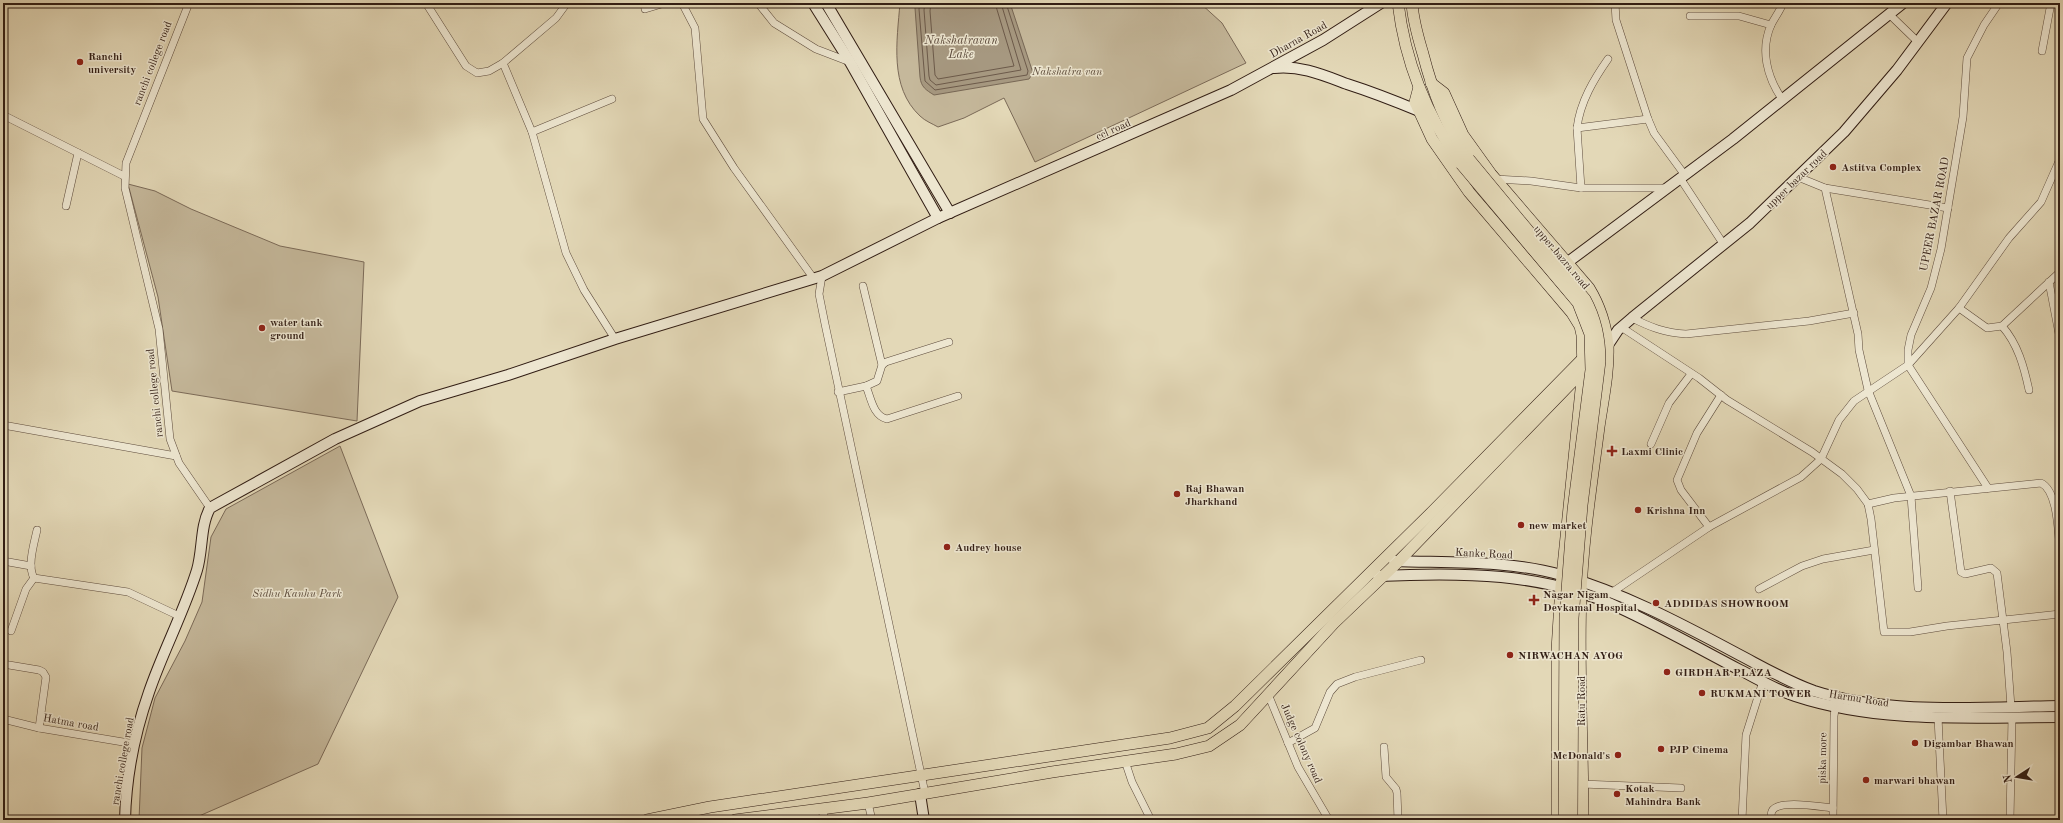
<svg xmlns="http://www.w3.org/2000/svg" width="2063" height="823" font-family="'Old Standard TT',serif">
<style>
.green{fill:#c5b89b;stroke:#7b6a58}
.water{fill:#a69880;stroke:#776755}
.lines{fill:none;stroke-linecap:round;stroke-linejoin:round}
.shore{stroke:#6c5a4a;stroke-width:1}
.street-casing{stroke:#5e4c3d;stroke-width:8}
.secondary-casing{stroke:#311d14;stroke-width:12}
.primary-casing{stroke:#311d14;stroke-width:12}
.street{stroke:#ede6d0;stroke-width:7}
.secondary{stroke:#ede6d0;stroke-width:10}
.primary{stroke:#e3d8b7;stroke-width:11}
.primary-bridge-casing{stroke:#311d14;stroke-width:12;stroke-linecap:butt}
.primary-bridge{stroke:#e3d8b7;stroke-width:11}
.poi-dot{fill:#8f2418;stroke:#ede6d0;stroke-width:1.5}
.labels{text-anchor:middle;stroke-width:3;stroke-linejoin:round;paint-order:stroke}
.street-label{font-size:11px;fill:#311d14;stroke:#ede6d0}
.poi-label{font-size:11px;font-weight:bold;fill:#311d14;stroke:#ede6d0;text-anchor:start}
.park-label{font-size:11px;font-style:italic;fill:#5d4c3c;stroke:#ede6d0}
.water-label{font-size:12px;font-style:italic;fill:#5a483a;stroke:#ede6d0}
</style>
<rect width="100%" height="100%" fill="#e3d8b7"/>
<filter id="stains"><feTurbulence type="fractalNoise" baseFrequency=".005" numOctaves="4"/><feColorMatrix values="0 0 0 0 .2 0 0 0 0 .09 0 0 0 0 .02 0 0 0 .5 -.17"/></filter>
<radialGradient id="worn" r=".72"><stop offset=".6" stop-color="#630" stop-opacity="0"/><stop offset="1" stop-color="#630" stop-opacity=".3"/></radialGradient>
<g class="green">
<path d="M 900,3 L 1200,3 L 1222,23 L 1246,63 L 1035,162 L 1004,98 L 964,118 L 938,127 C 933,124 925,121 920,116 C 889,87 897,41 900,3 Z"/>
<path d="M 128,184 L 155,191 L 191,209 L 280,246 L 364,262 L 357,421 L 172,391 L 158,297 Z"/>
<path d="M 340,446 L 398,597 L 318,764 L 190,820 L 139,820 L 142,748 L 155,698 L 185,641 L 202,602 L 211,537 L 226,509 Z"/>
</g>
<path class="water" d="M 917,3 L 1010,3 L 1033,73 L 1029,79 L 934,95 C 926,90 921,87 920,77 L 915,8 Z"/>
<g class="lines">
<g class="shore">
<path d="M 920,3 L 919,9 L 925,81 L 935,90 L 1027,75 L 1028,71 L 1006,3"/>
<path d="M 925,3 L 924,10 L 929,76 L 930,80 L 936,85 L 1021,70 L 1001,3"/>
<path d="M 931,3 L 930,11 L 935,75 L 938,79 L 1014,66 L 995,3"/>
</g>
<defs>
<g id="street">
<path d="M 189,3 L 126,163 L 125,188 L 159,329 L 170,439 L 179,463 L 210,508"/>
<path d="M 426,3 L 466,66 L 477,73 L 489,71 L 503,63"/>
<path d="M 567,3 L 556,18 L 503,63 L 532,132 L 566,253 L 584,290 L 615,339"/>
<path d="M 644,3 L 645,9 L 665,3"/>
<path d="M 682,3 L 695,28 L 703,119 L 734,168 L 814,279"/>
<path d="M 758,3 L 774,23 L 816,49 L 850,62"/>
<path d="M 1615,3 L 1616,20 L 1648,119 L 1654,133 L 1684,174"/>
<path d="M 1889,14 L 1918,42"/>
<path d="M 1690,16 L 1739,16 L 1771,25"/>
<path d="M 2042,51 L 2051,3"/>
<path d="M 1782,99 C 1767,77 1760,50 1771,25 C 1775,17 1780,11 1783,3"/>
<path d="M 3,115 L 124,176"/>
<path d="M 1577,128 L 1648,119"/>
<path d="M 532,132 L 612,99"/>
<path d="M 1798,177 L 1825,188 L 1948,208"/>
<path d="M 1680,178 L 1724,245"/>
<path d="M 1495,179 L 1531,181 L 1581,188 L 1668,188"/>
<path d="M 1581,188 L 1577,128 C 1580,102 1594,79 1608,59"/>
<path d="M 1825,188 L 1858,334 L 1859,350 L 1868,390 L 1911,496 L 1918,588"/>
<path d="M 66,206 L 78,153"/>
<path d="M 822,276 L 819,294 L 825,324 L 925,793"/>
<path d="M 2049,282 L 2060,339"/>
<path d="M 863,286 L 882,365"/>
<path d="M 1959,308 L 1987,328 L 2002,326 L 2060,272"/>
<path d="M 1632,318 C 1650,327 1665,333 1686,334 L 1809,321 L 1854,313"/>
<path d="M 2002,326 C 2018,344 2024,367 2029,390"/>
<path d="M 1621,327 L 1699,378 L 1727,400 L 1812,452 L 1842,474 L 1857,489 L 1868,504 L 1871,519 L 1884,632 L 1910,632 L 1947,626 L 2060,614"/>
<path d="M 866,386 C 871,398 873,416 887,419 L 958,396"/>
<path d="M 838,392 L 866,386 L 877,381 L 882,365 L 886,362 L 949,342"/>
<path d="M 3,425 L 176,456"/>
<path d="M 1651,444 L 1669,403 L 1691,374"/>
<path d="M 1988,488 L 1908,365 L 1959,308 L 2009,238 L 2041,202 L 2060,159"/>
<path d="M 1950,491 L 1961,572 L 1965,574 L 1991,568 L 1997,573 L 2007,652 L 2011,707"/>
<path d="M 1868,504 L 1894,498 L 2041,483 C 2058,491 2058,533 2060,550"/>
<path d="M 1709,527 L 1681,490 L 1677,480 L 1697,433 L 1721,395"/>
<path d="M 37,530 C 34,544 27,566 34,578 L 128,592 L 179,616"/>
<path d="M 3,561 L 31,566"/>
<path d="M 1759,589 L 1802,566 L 1823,559 L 1874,550"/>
<path d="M 1611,593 L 1709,527 L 1801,477 L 1821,459 L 1839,420 L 1854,401 L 1908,365 L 1908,350 L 1911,335 L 1931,288 L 1941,249 L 1963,117 L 1967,58 L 1984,25 L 1999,3"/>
<path d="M 11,631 L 26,589 L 34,578"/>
<path d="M 3,664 L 39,670 L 43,672 L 46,677 L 39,728"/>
<path d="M 1268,694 L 1298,767 L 1329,820"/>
<path d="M 1938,717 L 1943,820"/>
<path d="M 3,719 L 39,728 L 135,744"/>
<path d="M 1288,743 L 1315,728 L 1330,692 L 1337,684 L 1355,677 L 1421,660"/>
<path d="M 1384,747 L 1386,777 L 1396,789 L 1397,793 L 1398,820"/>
<path d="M 1125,761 L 1132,782 L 1151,820"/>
<path d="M 1582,784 L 1681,788"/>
<path d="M 868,803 L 872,820"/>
<path d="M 823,809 L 824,820"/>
<path d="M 1742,820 L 1746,735 L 1763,681"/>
<path d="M 1770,820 C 1771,817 1771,813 1772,811 C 1778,799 1821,807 1833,808"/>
<path d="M 1833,820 L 1834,716 L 1836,703"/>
<path d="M 2010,820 L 2012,717"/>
</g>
<g id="secondary">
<path d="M 813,3 L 850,62 L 938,218"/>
<path d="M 826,3 L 950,213"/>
<path d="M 1274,68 C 1300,65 1323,75 1347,84 C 1372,92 1395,101 1419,111"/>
<path d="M 1568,262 L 1733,139 L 1903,3"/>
<path d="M 1608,345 L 1618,330 L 1632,318 L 1750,223 L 1844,132 L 1897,70 L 1947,3"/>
<path d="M 1394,561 C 1449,563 1508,560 1561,575 C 1621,592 1680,623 1736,653 C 1761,666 1786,681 1814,691 C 1887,715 1983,707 2060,706"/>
<path d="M 1378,576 C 1460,572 1544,572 1620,608 C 1661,627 1700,649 1740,670 C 1758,679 1776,690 1795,696 C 1880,724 1971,717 2060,717"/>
<path d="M 920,794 L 924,820"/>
<path d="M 125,820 C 126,777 135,732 149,692 C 163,651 184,612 197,570 C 203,550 200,526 210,508 L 335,439 L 420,401 L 508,375 L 615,339 L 822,276 L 938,218 L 1231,90 L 1323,40 L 1381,3"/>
</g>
<g id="primary">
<path d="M 1398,3 C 1405,62 1427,116 1461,164"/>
<path d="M 1412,3 C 1413,21 1418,37 1423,54 C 1433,93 1446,126 1469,159"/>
<path d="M 1431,83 L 1444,93 L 1463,135 L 1491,174 L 1589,288 C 1600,306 1606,325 1608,346 C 1609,372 1603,400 1599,427 C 1592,482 1583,537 1581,593 C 1578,668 1583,744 1583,820"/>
<path d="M 1419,87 L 1415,102 L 1432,139 L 1469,192 L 1572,313 L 1580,326 L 1582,335 L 1583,370 L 1561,586 L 1557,650 L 1557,820"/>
<path d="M 647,820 L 710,807 L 1170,738 L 1208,728 L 1235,706 L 1433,511 L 1606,335"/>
<path d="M 735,820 L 868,803 L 1052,772 L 1176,754 L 1209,746 L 1240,725 L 1334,623 L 1399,561 L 1608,345"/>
</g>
</defs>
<use href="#street" class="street-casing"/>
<use href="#secondary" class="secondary-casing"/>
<use href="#primary" class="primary-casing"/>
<use href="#street" class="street"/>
<use href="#secondary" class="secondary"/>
<use href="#primary" class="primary"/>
<defs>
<g id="primary-bridge">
<path d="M 1469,159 L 1585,299 C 1596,319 1600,339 1600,361 L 1582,505 L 1573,618 L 1572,820"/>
<path d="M 1461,164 L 1578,303 L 1590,334 L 1591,370 L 1573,510 L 1565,617 L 1564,820"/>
</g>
</defs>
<use href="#primary-bridge" class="primary-bridge-casing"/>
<use href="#primary-bridge" class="primary-bridge"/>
</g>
<g class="poi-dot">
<circle cx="80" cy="62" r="4"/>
<circle cx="1833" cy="167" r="4"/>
<circle cx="262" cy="328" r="4"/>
<path d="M1610 445h4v4h4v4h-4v4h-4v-4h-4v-4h4z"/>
<circle cx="1177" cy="494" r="4"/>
<circle cx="1638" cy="510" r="4"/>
<circle cx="1521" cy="525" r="4"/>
<circle cx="947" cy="547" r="4"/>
<path d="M1532 594h4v4h4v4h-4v4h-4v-4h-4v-4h4z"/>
<circle cx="1656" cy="603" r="4"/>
<circle cx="1510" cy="655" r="4"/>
<circle cx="1667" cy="672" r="4"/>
<circle cx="1702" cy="693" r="4"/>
<circle cx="1915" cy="743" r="4"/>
<circle cx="1661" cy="749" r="4"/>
<circle cx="1618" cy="755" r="4"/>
<circle cx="1866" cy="780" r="4"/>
<circle cx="1617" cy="794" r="4"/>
</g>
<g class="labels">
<g class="street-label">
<text transform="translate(1298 39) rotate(-29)" y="4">Dharna Road</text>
<text transform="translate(152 63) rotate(-69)" y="4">ranchi college road</text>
<text transform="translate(1113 129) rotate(-24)" y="4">ccl road</text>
<text transform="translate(1796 179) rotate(-44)" y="4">upper bazar road</text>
<text transform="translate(1934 214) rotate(-79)" y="4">UPEER BAZAR ROAD</text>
<text transform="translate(1562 257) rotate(50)" y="4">upper bazra road</text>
<text transform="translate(154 393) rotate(-96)" y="4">ranchi college road</text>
<text transform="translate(1484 553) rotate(3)" y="4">Kanke Road</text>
<text transform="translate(1859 698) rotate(9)" y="4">Harmu Road</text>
<text transform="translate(1581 701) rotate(-90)" y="4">Ratu Road</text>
<text transform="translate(71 722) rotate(10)" y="4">Hatma road</text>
<text transform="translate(1302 743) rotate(66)" y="4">Judge colony road</text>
<text transform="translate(1822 758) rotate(-89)" y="4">piska more</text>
<text transform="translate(122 761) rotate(-80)" y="4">ranchi college road</text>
</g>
<g class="poi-label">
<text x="88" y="60">Ranchi<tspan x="88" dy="13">university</tspan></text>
<text x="1841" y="171">Astitva Complex</text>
<text x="270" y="326">water tank<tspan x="270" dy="13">ground</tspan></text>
<text x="1621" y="455">Laxmi Clinic</text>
<text x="1185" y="492">Raj Bhawan<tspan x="1185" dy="13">Jharkhand</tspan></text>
<text x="1646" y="514">Krishna Inn</text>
<text x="1529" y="529">new market</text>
<text x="955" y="551">Audrey house</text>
<text x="1543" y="598">Nagar Nigam<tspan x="1543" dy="13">Devkamal Hospital</tspan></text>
<text x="1664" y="607">ADDIDAS SHOWROOM</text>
<text x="1518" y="659">NIRWACHAN AYOG</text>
<text x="1675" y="676">GIRDHAR PLAZA</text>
<text x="1710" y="697">RUKMANI TOWER</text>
<text x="1923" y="747">Digambar Bhawan</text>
<text x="1669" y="753">PJP Cinema</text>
<text x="1610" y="759" text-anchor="end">McDonald's</text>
<text x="1874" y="784">marwari bhawan</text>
<text x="1625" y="792">Kotak<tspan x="1625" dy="13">Mahindra Bank</tspan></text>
</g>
<g class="park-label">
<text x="1067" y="75">Nakshatra van</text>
<text x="297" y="597">Sidhu Kanhu Park</text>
</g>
<g class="water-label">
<text x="961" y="44">Nakshatravan<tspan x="961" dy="14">Lake</tspan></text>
</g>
</g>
<rect width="2063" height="823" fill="none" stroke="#e3d8b7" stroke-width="16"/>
<rect x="4" y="4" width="2055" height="815" fill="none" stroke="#311d14" stroke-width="2"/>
<rect x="8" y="8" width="2047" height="807" fill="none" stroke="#311d14"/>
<g transform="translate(2017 777) rotate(258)" stroke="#ede6d0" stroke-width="3" paint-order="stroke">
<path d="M0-3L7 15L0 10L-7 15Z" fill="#311d14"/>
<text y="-6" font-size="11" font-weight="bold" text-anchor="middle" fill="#311d14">N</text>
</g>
<rect width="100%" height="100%" filter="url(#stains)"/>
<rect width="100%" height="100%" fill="url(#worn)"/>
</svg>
